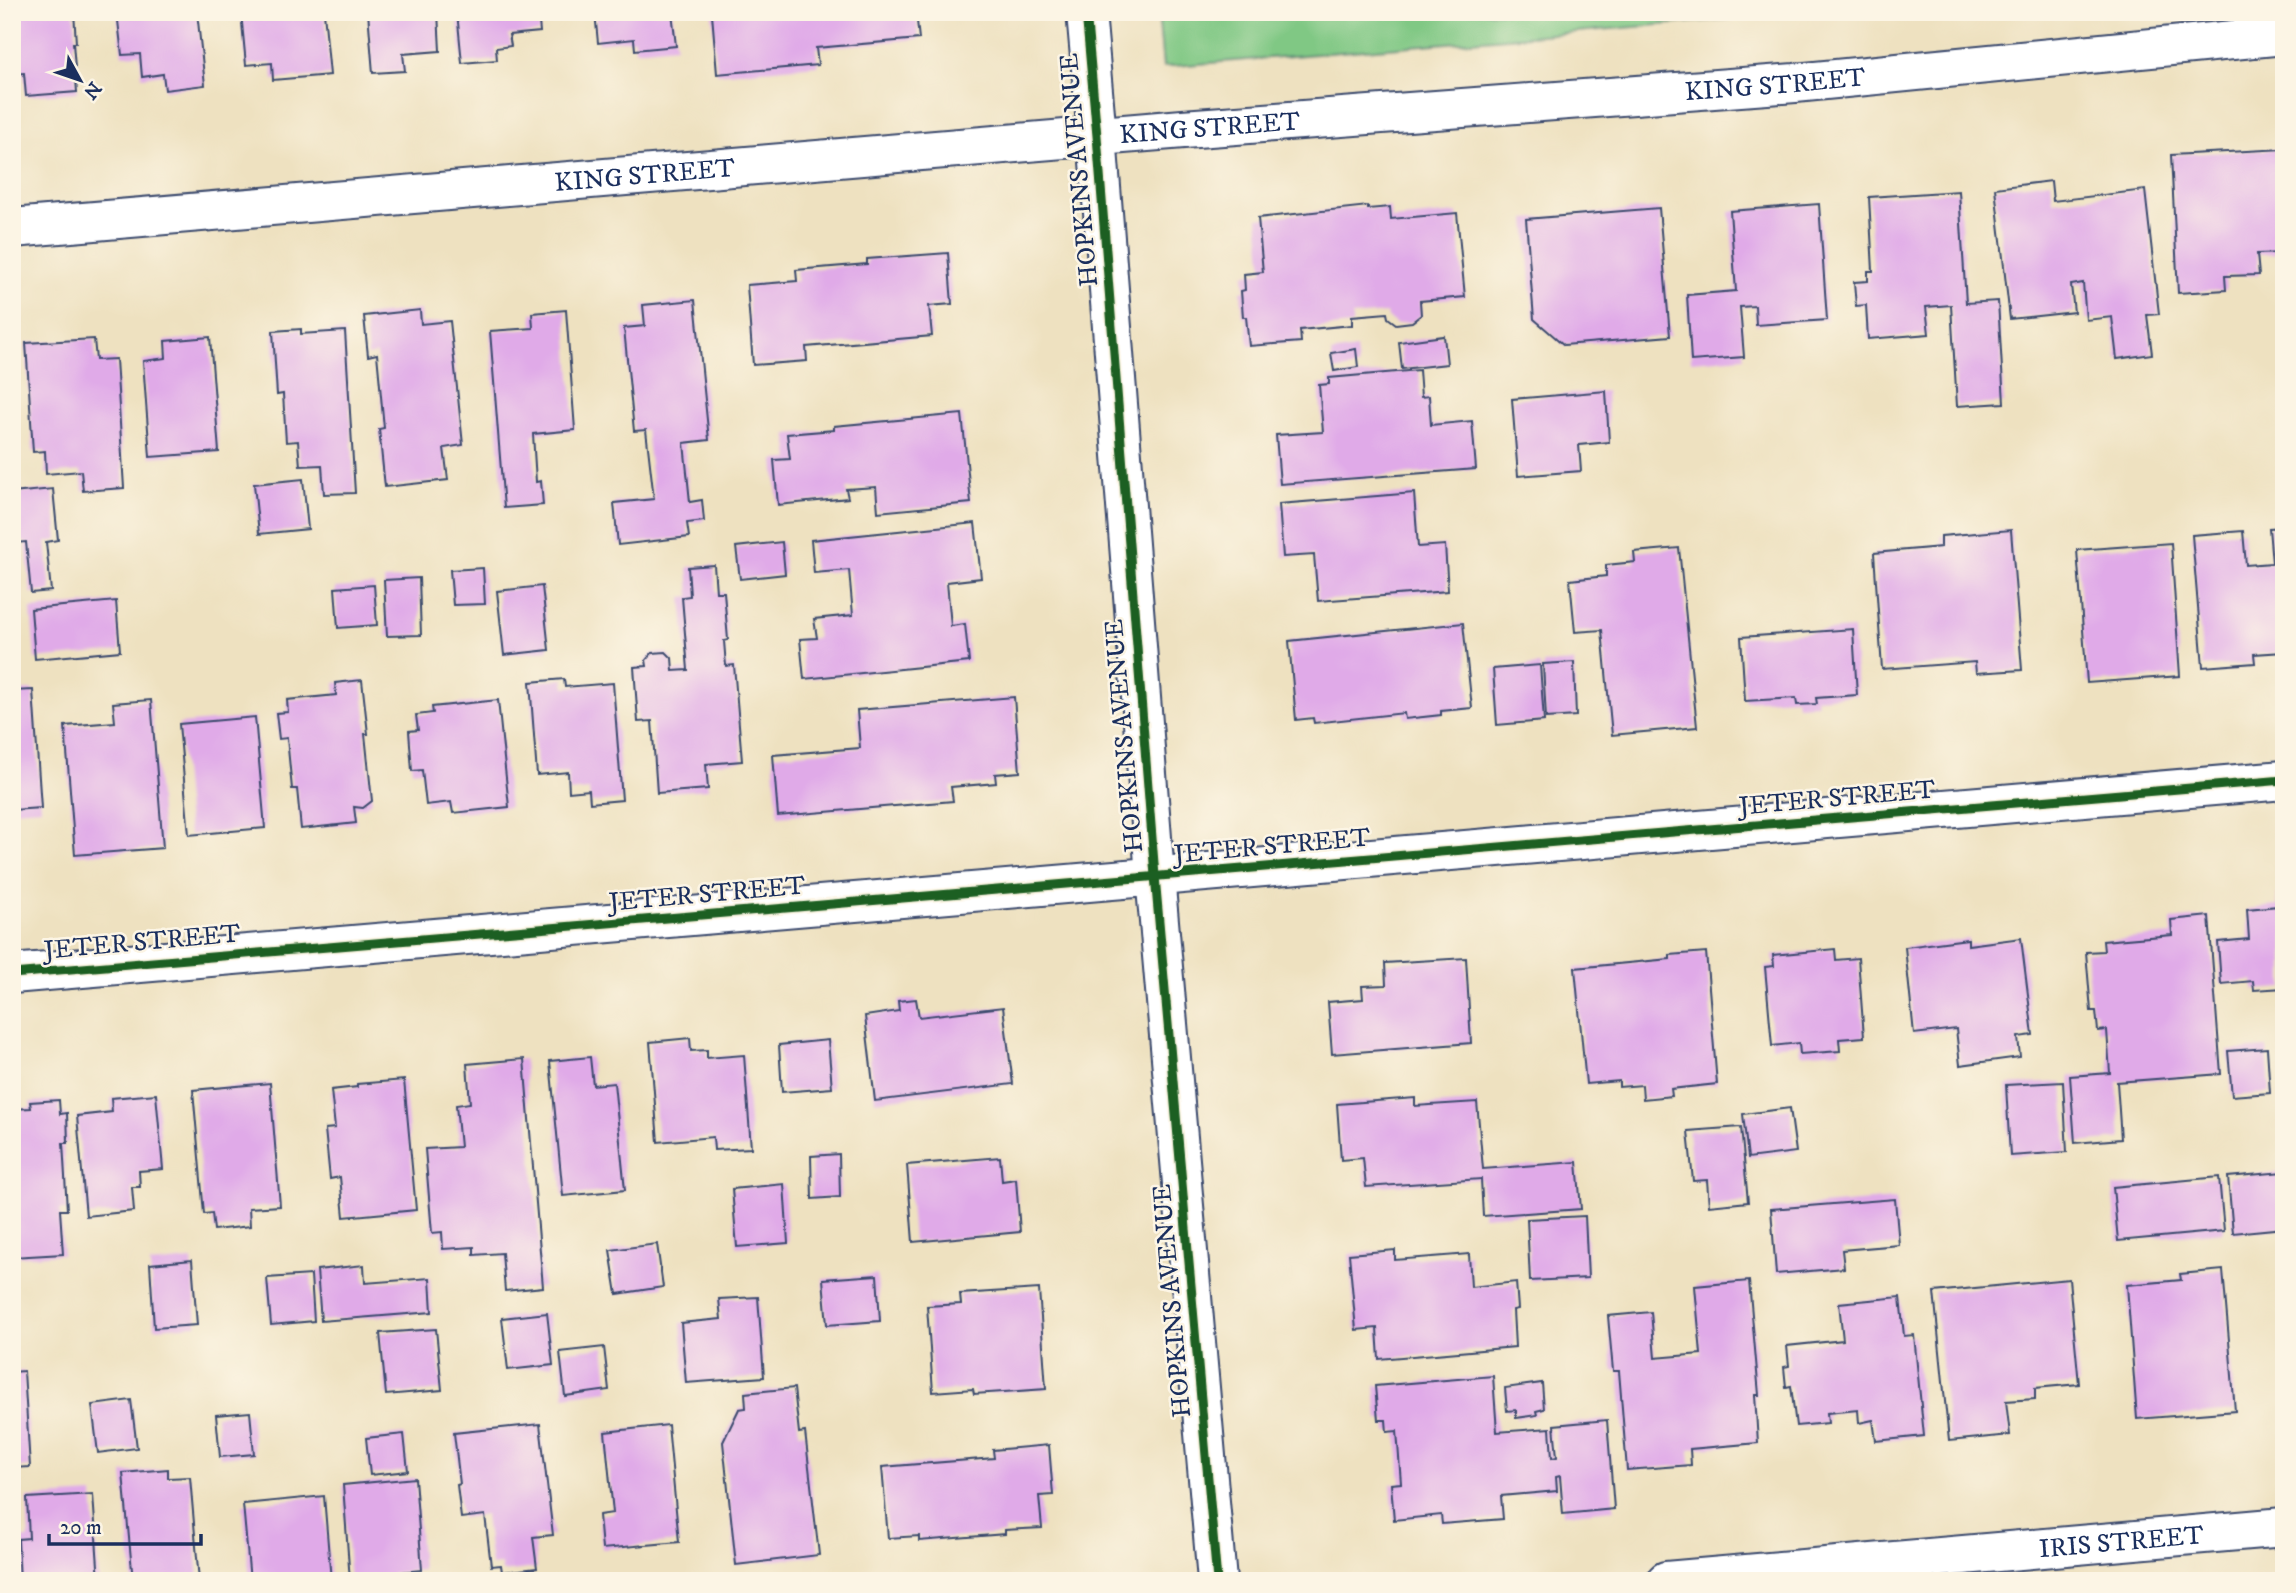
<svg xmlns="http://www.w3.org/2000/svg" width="2296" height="1593" font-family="'IM FELL DW Pica',serif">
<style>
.green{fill:#80c884;stroke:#4e7c71;stroke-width:2}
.building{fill:#e0aae8}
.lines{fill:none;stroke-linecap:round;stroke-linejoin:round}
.minor-casing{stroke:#3b4a6d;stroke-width:42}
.minor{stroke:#fff;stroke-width:38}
.cycleway-casing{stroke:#fcf5e5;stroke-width:13}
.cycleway{stroke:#1b5e20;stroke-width:9}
.labels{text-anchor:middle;stroke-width:5;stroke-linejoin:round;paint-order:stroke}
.street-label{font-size:26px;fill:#1b2f5e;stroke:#fcf5e5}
</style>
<rect width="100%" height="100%" fill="#fcf5e5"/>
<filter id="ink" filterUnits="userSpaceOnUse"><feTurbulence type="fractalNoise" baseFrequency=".0143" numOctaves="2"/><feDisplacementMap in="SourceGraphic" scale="14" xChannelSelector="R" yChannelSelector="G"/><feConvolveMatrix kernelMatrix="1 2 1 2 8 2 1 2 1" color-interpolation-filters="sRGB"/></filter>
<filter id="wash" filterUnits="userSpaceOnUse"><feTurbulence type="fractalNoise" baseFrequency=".00686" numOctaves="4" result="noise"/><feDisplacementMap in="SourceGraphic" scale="28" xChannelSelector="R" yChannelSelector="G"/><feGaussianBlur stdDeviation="1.57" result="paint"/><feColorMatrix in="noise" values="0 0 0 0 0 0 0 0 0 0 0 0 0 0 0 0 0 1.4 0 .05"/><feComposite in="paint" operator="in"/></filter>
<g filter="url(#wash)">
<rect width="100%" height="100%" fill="#eee1c0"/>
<path class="green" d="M 1158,12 L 1788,12 L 1789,14 L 1163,67 Z"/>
<g id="blocks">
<g class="building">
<path d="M 12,12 L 74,12 L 76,43 L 73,43 L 77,92 L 26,96 L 24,73 L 12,74 Z"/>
<path d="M 117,12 L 197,12 L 205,85 L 165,90 L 163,74 L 142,77 L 140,54 L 122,55 Z"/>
<path d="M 241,12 L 324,12 L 330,75 L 273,80 L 272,63 L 246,65 Z"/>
<path d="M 368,12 L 438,12 L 440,51 L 403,54 L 405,71 L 373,73 Z"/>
<path d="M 457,12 L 538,12 L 540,32 L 509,35 L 511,46 L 496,48 L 497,60 L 462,63 Z"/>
<path d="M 595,12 L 672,12 L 676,46 L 635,50 L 634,39 L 598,43 Z"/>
<path d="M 735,12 L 916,12 L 919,39 L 816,48 L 818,65 L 717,74 L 712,14 Z"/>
<path d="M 2284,149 L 2284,253 L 2257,254 L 2259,275 L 2225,276 L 2226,290 L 2178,293 L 2171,155 Z"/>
<path d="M 2051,181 L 2053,201 L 2145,190 L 2159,314 L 2147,315 L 2152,354 L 2117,359 L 2112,317 L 2086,320 L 2083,283 L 2071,285 L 2074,312 L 2010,319 L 1995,188 Z"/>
<path d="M 1959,191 L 1966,303 L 1998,301 L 2004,403 L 1957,406 L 1951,305 L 1926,307 L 1929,334 L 1868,339 L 1866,305 L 1856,306 L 1854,282 L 1868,281 L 1868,271 L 1873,271 L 1869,197 Z"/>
<path d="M 1819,204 L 1827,320 L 1756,325 L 1755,306 L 1740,307 L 1744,357 L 1691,361 L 1687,295 L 1736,291 L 1730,211 Z"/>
<path d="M 1368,206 L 1368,209 L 1390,207 L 1391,219 L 1457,213 L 1465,297 L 1420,301 L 1421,315 L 1412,322 L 1396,324 L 1388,318 L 1387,313 L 1352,316 L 1352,325 L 1300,330 L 1301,342 L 1249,346 L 1246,317 L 1243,317 L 1241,291 L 1245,290 L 1244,274 L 1263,272 L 1258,218 Z"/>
<path d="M 1659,208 L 1670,336 L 1564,345 L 1534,319 L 1526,219 Z"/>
<path d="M 948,253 L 952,304 L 929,306 L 932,336 L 806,347 L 807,361 L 753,365 L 747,285 L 797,281 L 796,270 L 867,264 L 867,259 Z"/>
<path d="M 695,300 L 709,440 L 684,443 L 690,502 L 702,500 L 704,521 L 687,523 L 689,537 L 618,545 L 614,503 L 654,499 L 646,430 L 634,431 L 624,328 L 645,326 L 643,305 Z"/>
<path d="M 420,310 L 421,324 L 450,321 L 463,445 L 444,448 L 448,480 L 385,487 L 379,429 L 384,428 L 377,354 L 368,356 L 364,316 Z"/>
<path d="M 566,310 L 575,430 L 533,434 L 536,482 L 541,481 L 543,505 L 504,508 L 490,331 L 533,328 L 532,313 Z"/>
<path d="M 301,329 L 301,334 L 345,331 L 355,493 L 324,494 L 322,465 L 300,466 L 298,441 L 286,442 L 283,394 L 277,395 L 273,331 Z"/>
<path d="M 1444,336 L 1447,364 L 1402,369 L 1399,342 Z"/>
<path d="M 210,337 L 219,452 L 150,457 L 143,361 L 166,358 L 165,341 Z"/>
<path d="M 94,339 L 96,360 L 116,359 L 124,488 L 83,491 L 81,471 L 46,474 L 45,451 L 33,452 L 26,343 Z"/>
<path d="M 1356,349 L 1358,367 L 1334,371 L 1331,353 Z"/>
<path d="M 1419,370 L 1421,397 L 1429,396 L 1431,425 L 1472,421 L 1476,469 L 1280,484 L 1276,435 L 1323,432 L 1319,385 L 1329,384 L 1329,378 Z"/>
<path d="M 1606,391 L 1609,442 L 1579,445 L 1581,471 L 1518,476 L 1512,399 Z"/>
<path d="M 962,414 L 971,503 L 878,512 L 876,487 L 846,489 L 848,498 L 778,505 L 774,460 L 790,459 L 787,434 L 834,430 L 834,426 Z"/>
<path d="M 303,479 L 308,529 L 259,534 L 254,484 Z"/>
<path d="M 53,489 L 58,540 L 46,542 L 51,591 L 31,593 L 26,542 L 15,543 L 12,493 Z"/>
<path d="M 1414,493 L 1418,547 L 1445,545 L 1448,591 L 1318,601 L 1314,555 L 1283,557 L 1279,504 Z"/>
<path d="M 975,523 L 981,578 L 947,582 L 951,626 L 965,624 L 969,662 L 804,679 L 800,639 L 817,638 L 814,619 L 853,615 L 849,570 L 814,573 L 811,540 Z"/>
<path d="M 2284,527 L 2284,652 L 2254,654 L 2255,663 L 2203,667 L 2192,535 L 2243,531 L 2246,565 L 2272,563 L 2269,528 Z"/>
<path d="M 2011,530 L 2022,670 L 1976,673 L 1975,662 L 1882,669 L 1874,553 L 1941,547 L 1941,536 Z"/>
<path d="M 782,542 L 785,574 L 740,579 L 736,547 Z"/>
<path d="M 2171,543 L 2180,676 L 2087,683 L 2077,550 Z"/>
<path d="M 1679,548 L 1697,727 L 1612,735 L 1602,630 L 1575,632 L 1570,580 L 1606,576 L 1606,565 L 1635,562 L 1634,552 Z"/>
<path d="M 714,565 L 716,592 L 724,592 L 728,640 L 724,641 L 726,666 L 734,665 L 742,761 L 706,764 L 708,789 L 657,793 L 652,721 L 638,722 L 634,667 L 647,666 L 646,660 L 652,653 L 666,652 L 672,658 L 673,671 L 688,670 L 682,597 L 690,596 L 688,567 Z"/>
<path d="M 483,568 L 485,604 L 453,605 L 450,570 Z"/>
<path d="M 419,578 L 421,635 L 387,636 L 384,580 Z"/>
<path d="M 374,585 L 377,625 L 338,628 L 335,588 Z"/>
<path d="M 542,586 L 549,650 L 504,655 L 497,591 Z"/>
<path d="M 116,601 L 120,651 L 35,659 L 31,609 Z"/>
<path d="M 1463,623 L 1472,708 L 1441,711 L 1441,715 L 1405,719 L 1404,713 L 1314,723 L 1313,718 L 1296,720 L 1289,641 Z"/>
<path d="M 1853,629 L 1857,695 L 1816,698 L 1817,704 L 1797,705 L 1796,698 L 1745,701 L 1741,637 Z"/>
<path d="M 1574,662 L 1576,716 L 1546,718 L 1543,664 Z"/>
<path d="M 1540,665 L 1544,721 L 1497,725 L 1493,669 Z"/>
<path d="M 564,679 L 565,687 L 613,683 L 622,800 L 590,803 L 589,790 L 569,792 L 568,772 L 537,775 L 530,682 Z"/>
<path d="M 362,680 L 368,734 L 365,734 L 372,801 L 363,808 L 354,807 L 356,823 L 301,829 L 297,789 L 292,789 L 287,738 L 279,739 L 276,713 L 288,712 L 287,700 L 336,695 L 335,683 Z"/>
<path d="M 33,690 L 41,808 L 12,810 L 12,691 Z"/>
<path d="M 1014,697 L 1020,772 L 995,774 L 996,783 L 951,787 L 953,801 L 778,816 L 773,755 L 860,748 L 857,710 Z"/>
<path d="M 151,700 L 163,848 L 75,855 L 65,726 L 115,722 L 113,703 Z"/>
<path d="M 498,700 L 509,807 L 453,813 L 451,802 L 426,805 L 422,770 L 412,771 L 409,731 L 418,730 L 416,715 L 433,713 L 432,707 Z"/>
<path d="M 255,717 L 265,828 L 189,835 L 179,724 Z"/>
<path d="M 2284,893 L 2284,988 L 2254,990 L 2253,981 L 2221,984 L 2218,942 L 2249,939 L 2247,909 L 2278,906 L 2277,894 Z"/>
<path d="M 2209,916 L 2221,1074 L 2117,1082 L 2121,1139 L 2075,1143 L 2070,1076 L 2110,1073 L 2107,1030 L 2098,1031 L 2096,1011 L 2091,1011 L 2086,952 L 2104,951 L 2103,941 L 2172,935 L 2171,920 Z"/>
<path d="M 2021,938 L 2033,1035 L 2018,1037 L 2020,1057 L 1960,1065 L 1956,1029 L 1914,1034 L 1905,947 L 1968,939 L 1968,945 Z"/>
<path d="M 1835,949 L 1836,960 L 1858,958 L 1864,1037 L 1839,1039 L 1840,1051 L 1800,1054 L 1799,1043 L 1772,1046 L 1765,967 L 1774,966 L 1773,955 Z"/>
<path d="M 1706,952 L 1717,1084 L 1671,1089 L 1672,1096 L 1643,1099 L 1642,1085 L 1619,1087 L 1619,1081 L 1586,1084 L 1575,968 L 1670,959 L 1670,955 Z"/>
<path d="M 1466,958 L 1471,1043 L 1332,1054 L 1328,1002 L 1363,999 L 1362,986 L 1386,985 L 1385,963 Z"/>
<path d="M 916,999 L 919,1017 L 1003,1007 L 1013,1084 L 875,1101 L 865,1016 L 899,1011 L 898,1001 Z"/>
<path d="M 690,1038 L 691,1051 L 707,1050 L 707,1058 L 744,1055 L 751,1148 L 714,1150 L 713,1137 L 658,1142 L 650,1042 Z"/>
<path d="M 828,1040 L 832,1088 L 782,1092 L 779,1045 Z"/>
<path d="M 2267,1048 L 2270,1093 L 2232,1096 L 2228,1051 Z"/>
<path d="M 590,1057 L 593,1085 L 614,1083 L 625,1190 L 563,1196 L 550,1061 Z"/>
<path d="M 524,1059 L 543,1287 L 505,1291 L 502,1253 L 474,1255 L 474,1247 L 443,1249 L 442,1232 L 432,1233 L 425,1149 L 460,1147 L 456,1105 L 470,1103 L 467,1064 Z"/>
<path d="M 404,1080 L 416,1210 L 344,1217 L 340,1177 L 330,1179 L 325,1129 L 335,1128 L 331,1090 L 357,1087 L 357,1084 Z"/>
<path d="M 2063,1082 L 2067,1152 L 2010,1156 L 2006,1085 Z"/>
<path d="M 270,1083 L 280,1206 L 249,1208 L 250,1226 L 214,1230 L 212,1213 L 204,1214 L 193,1090 Z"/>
<path d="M 156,1094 L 163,1169 L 139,1171 L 140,1187 L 132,1187 L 134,1211 L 86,1216 L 77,1116 L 112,1112 L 111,1098 Z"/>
<path d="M 1415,1098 L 1415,1106 L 1477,1102 L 1483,1169 L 1577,1162 L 1581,1209 L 1483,1216 L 1481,1179 L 1366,1187 L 1363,1158 L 1341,1160 L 1337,1104 Z"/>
<path d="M 59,1100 L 60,1114 L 67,1113 L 68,1143 L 63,1143 L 67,1210 L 60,1210 L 63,1254 L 12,1257 L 12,1109 L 31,1108 L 30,1102 Z"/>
<path d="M 1790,1108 L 1796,1152 L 1748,1158 L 1743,1114 Z"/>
<path d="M 1741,1127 L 1748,1202 L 1709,1206 L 1707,1180 L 1693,1181 L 1688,1131 Z"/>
<path d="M 839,1154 L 840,1197 L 812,1199 L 811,1156 Z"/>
<path d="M 1000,1157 L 1002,1181 L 1016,1179 L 1020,1232 L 913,1242 L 907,1165 Z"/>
<path d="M 2283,1172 L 2284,1228 L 2233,1233 L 2228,1177 Z"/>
<path d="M 2219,1177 L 2224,1231 L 2118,1241 L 2113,1187 Z"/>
<path d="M 784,1184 L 788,1243 L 737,1247 L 732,1189 Z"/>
<path d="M 1895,1199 L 1899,1245 L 1842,1250 L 1844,1268 L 1776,1274 L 1771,1209 Z"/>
<path d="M 1585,1216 L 1588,1278 L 1530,1281 L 1527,1219 Z"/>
<path d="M 657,1244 L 663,1287 L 617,1294 L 610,1250 Z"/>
<path d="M 1395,1250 L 1395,1260 L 1469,1254 L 1471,1287 L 1516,1282 L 1518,1309 L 1513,1310 L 1515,1347 L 1379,1359 L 1377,1328 L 1356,1330 L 1349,1254 Z"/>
<path d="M 192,1260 L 197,1325 L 154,1328 L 150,1264 Z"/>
<path d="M 364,1265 L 365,1283 L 430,1278 L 432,1312 L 321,1321 L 317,1270 Z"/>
<path d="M 2223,1270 L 2235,1411 L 2137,1419 L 2127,1285 L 2181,1280 L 2180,1274 Z"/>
<path d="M 311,1275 L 314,1321 L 271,1325 L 267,1278 Z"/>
<path d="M 877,1275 L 880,1321 L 827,1325 L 823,1279 Z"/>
<path d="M 2069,1279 L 2079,1384 L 2035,1388 L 2035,1399 L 2006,1401 L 2010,1435 L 1949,1441 L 1934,1292 Z"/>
<path d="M 1749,1281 L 1759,1395 L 1755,1395 L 1758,1443 L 1690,1449 L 1691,1465 L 1627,1470 L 1619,1371 L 1613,1371 L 1608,1316 L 1651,1312 L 1655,1358 L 1701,1354 L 1695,1286 Z"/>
<path d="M 1039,1289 L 1046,1389 L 974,1394 L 973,1389 L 933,1392 L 927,1306 L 961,1304 L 960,1294 Z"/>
<path d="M 758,1297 L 764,1377 L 686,1383 L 681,1323 L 721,1319 L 719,1299 Z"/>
<path d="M 1900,1297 L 1904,1336 L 1914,1335 L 1924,1436 L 1876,1441 L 1873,1420 L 1859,1423 L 1858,1410 L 1827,1413 L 1828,1423 L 1796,1426 L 1791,1386 L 1786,1387 L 1784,1367 L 1789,1366 L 1787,1346 L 1843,1340 L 1839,1303 Z"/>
<path d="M 547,1313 L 553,1365 L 508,1370 L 502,1318 Z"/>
<path d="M 436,1329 L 442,1390 L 386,1395 L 380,1333 Z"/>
<path d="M 604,1347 L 609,1390 L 565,1396 L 560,1352 Z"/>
<path d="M 24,1371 L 30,1467 L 12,1468 L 12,1372 Z"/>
<path d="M 1493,1376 L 1497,1432 L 1550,1428 L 1552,1458 L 1557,1457 L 1554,1425 L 1607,1420 L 1614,1509 L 1563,1514 L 1560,1476 L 1556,1477 L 1557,1491 L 1501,1496 L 1503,1519 L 1442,1524 L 1441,1515 L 1394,1520 L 1391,1484 L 1401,1483 L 1397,1431 L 1387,1432 L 1386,1420 L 1378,1420 L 1375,1386 Z"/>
<path d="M 1542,1383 L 1544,1409 L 1536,1411 L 1537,1415 L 1516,1418 L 1516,1410 L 1507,1411 L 1505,1388 Z"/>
<path d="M 794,1388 L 799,1433 L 805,1432 L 819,1555 L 736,1565 L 723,1442 L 739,1409 L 746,1408 L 745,1393 Z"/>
<path d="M 131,1400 L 137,1448 L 98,1453 L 92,1405 Z"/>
<path d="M 250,1412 L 254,1454 L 220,1457 L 216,1415 Z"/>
<path d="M 540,1424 L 553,1535 L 533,1537 L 537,1568 L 502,1572 L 501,1565 L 491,1566 L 485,1515 L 461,1518 L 457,1485 L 460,1484 L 454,1433 Z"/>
<path d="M 668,1425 L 679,1542 L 602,1549 L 599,1515 L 613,1513 L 605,1432 Z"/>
<path d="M 404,1434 L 408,1471 L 370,1475 L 366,1438 Z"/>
<path d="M 1049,1445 L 1053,1495 L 1039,1496 L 1042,1528 L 1005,1530 L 1005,1534 L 919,1541 L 919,1536 L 888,1538 L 882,1467 L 994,1458 L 993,1450 Z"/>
<path d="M 168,1469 L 168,1478 L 190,1477 L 199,1581 L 133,1581 L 123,1473 Z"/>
<path d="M 415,1478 L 422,1570 L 392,1573 L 393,1581 L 350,1581 L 343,1485 Z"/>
<path d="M 93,1494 L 99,1581 L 20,1581 L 18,1539 L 29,1538 L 27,1498 Z"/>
<path d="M 324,1496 L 331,1581 L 295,1581 L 295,1578 L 250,1581 L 243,1504 Z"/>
</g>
</g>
</g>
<g filter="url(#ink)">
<use href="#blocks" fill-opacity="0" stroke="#3b4a6d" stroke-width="2"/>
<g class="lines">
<defs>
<g id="minor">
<path d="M 1086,12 L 1097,136 L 1155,876 L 1217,1581"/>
<path id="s1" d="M 12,228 L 1183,129 L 1795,83 L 2284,35"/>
<path d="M 12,974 L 2284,780"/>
<path id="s2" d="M 1666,1581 L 2284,1527"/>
</g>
</defs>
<use href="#minor" class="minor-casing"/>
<use href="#minor" class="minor"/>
<defs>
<g id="cycleway">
<path d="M 1086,12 L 1097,136 L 1155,876 L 1217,1581"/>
<path d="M 12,974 L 2284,780"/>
</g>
</defs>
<use href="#cycleway" class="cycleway-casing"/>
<use href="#cycleway" class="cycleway"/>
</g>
</g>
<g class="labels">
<g class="street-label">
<text dy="9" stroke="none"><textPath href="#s1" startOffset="1769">KING STREET</textPath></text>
<text dy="9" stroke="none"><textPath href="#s1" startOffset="1202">KING STREET</textPath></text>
<text transform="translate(1078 170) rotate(-95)" y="9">HOPKINS AVENUE</text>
<text dy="9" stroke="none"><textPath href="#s1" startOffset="635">KING STREET</textPath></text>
<text transform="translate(1123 736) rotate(-95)" y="9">HOPKINS AVENUE</text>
<text transform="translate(1837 797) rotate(-5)" y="9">JETER STREET</text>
<text transform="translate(1272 845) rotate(-5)" y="9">JETER STREET</text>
<text transform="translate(707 893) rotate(-5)" y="9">JETER STREET</text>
<text transform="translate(142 941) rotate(-5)" y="9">JETER STREET</text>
<text transform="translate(1171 1301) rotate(-95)" y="9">HOPKINS AVENUE</text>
<text dy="9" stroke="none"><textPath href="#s2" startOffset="457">IRIS STREET</textPath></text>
</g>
</g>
<rect width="2296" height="1593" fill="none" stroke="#fcf5e5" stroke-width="42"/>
<g transform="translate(80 80) rotate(130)" stroke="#fcf5e5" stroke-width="5" paint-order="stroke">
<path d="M0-5L12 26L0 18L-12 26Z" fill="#1b2f5e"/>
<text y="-10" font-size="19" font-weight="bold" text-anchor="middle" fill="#1b2f5e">N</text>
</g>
<path d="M49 1534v10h152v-10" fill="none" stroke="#1b2f5e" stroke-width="3.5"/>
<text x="60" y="1534" font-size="21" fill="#1b2f5e" stroke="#fcf5e5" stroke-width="5" paint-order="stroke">20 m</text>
</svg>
